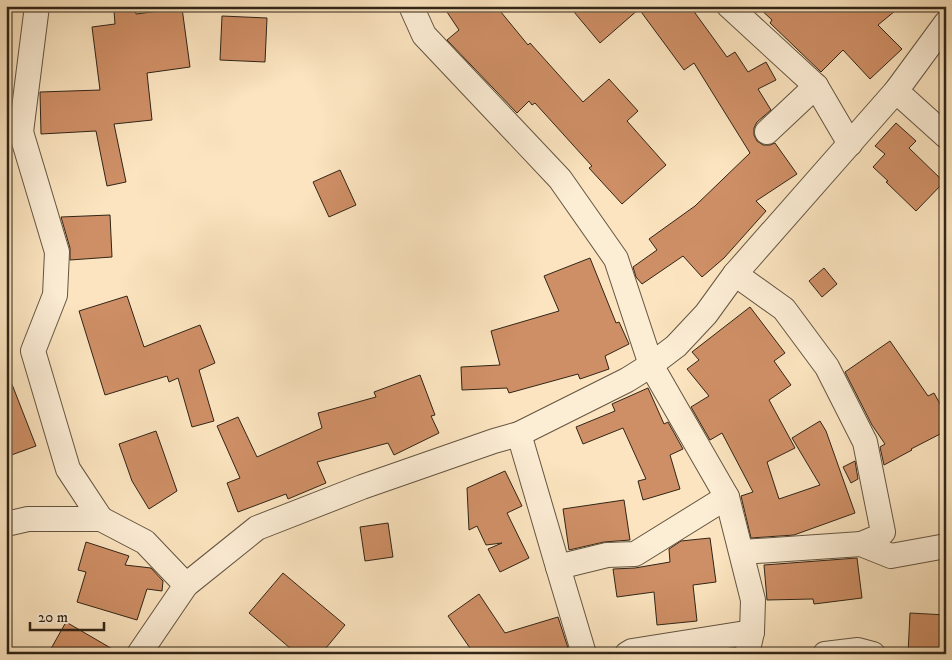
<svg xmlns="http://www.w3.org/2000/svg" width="952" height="660" font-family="'IM FELL DW Pica',serif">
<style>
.building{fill:#cf8f66;stroke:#312517}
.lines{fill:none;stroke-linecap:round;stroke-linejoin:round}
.minor-casing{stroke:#645541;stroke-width:26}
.minor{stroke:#fcedd5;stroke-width:24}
</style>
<rect width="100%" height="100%" fill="#fbe4bf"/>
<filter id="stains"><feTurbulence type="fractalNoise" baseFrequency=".004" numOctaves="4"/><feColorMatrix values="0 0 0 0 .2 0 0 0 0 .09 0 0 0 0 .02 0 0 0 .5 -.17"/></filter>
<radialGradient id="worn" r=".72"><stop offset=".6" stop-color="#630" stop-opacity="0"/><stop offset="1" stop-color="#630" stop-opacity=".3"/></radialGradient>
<g class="building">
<path d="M 443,6 L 496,6 L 528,45 L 530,43 L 583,102 L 609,79 L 638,111 L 627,121 L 666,165 L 622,204 L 589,168 L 592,166 L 535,103 L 532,105 L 529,101 L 517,113 L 447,40 L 459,30 Z"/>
<path d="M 569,6 L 690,6 L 727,57 L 735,52 L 748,72 L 766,62 L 776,80 L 758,89 L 771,110 L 757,122 L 754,128 L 754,135 L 757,141 L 763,145 L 770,145 L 775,143 L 797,174 L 756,201 L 766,211 L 724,258 L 702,277 L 683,256 L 642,284 L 636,277 L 633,267 L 657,250 L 649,239 L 695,206 L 750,153 L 694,63 L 684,70 L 639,9 L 600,43 Z"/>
<path d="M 757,6 L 901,6 L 878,25 L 902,49 L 870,79 L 843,50 L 821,72 L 770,23 L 772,20 Z"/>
<path d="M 135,8 L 136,14 L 182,8 L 190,67 L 147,73 L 152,120 L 114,124 L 126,182 L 107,186 L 96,131 L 41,134 L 40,92 L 100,90 L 92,27 L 115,24 L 114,11 Z"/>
<path d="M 222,16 L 267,18 L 265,62 L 220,60 Z"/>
<path d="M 896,123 L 916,141 L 909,148 L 944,182 L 916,211 L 886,182 L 888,181 L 873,167 L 885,154 L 875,146 Z"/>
<path d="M 340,170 L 356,205 L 329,217 L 313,182 Z"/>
<path d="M 110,215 L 112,257 L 70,260 L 70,248 L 61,217 Z"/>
<path d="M 590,258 L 616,323 L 619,322 L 629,344 L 605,356 L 609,369 L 580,379 L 578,374 L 509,393 L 507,388 L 462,390 L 461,367 L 500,365 L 491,331 L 559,311 L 544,276 Z"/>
<path d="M 824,268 L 837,284 L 822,297 L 809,281 Z"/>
<path d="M 127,296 L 144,347 L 200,325 L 215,363 L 199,370 L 214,421 L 192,427 L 178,378 L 169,382 L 167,376 L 105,395 L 79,311 Z"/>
<path d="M 750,307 L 785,353 L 774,361 L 791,385 L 769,400 L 795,448 L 767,462 L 779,499 L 820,485 L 792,438 L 820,421 L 826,431 L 855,513 L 794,535 L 751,538 L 741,496 L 753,492 L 722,433 L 710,440 L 691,407 L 709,396 L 687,369 L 699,360 L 692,352 Z"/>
<path d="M 890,341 L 928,396 L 934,393 L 946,415 L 946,431 L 911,449 L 912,450 L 884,465 L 880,447 L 885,444 L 872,425 L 845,372 Z"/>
<path d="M 6,374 L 8,374 L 36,446 L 6,457 Z"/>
<path d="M 420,375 L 435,415 L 431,416 L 439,433 L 394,455 L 388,443 L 317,462 L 326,483 L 288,499 L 286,494 L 238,512 L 227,483 L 240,478 L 217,426 L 238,417 L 257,457 L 322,428 L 318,413 L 376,397 L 374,392 Z"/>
<path d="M 648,388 L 664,424 L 668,422 L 683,449 L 670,455 L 680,489 L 643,500 L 638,481 L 646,479 L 623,428 L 583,444 L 576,427 L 615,411 L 612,404 Z"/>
<path d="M 156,431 L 177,491 L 149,509 L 132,481 L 119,444 Z"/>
<path d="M 855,461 L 858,479 L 851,483 L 843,467 Z"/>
<path d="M 505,471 L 522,506 L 507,513 L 529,558 L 500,572 L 488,549 L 502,543 L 486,545 L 477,526 L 469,530 L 467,488 Z"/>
<path d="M 624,500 L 630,540 L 604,542 L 569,550 L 563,509 Z"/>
<path d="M 388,523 L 393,557 L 365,561 L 360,527 Z"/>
<path d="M 710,538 L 716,582 L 693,585 L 697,621 L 657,625 L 654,592 L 617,597 L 613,569 L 635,568 L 670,562 L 669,549 L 681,541 Z"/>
<path d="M 86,542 L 129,556 L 125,565 L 151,568 L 163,581 L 162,591 L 147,589 L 137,620 L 77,602 L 86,572 L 78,570 Z"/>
<path d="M 857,558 L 862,598 L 814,604 L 813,599 L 767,600 L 764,565 Z"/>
<path d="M 283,573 L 345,625 L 321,654 L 297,654 L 249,613 Z"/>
<path d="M 479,594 L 505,633 L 558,617 L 570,654 L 474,654 L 448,616 Z"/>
<path d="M 910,613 L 946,615 L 946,654 L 908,654 Z"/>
<path d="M 66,622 L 121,654 L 48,654 Z"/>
</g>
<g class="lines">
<defs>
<g id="minor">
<path d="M 411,6 L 424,35 L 560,179 L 616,259 L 651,365 L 727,497 L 753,600 L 752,632 L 747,654"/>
<path d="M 729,6 L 816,86 L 850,144"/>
<path d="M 896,91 L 946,136"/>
<path d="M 6,125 L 13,125 L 21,132 L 57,252 L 55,295 L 33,351 L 68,469 L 101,519"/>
<path d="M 21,132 L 37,6"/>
<path d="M 767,132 L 816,86"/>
<path d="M 735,274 L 784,309 L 827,367 L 865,442 L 883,532 L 878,537 L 861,544"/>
<path d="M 519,434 L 558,567"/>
<path d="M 6,524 L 28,519 L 101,519 L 145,542 L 186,585"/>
<path d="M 742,552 L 861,544 L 891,556 L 946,546"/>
<path d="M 139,654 L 186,585 L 257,528 L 362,487 L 494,441 L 519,434 L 627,380 L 651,365 L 676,346 L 706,314 L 735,274 L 896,91 L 946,23"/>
<path d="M 584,654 L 558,567 L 607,555 L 635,554 L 727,497"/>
<path d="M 627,654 L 632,651 L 752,632"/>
<path d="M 825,654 L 858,650 L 873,654"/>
</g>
</defs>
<use href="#minor" class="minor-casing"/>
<use href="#minor" class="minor"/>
</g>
<rect width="952" height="660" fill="none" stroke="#fbe4bf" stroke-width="25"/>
<rect x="8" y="8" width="937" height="645" fill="none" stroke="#312517" stroke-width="2.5"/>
<rect x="12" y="12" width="927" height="635" fill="none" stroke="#312517"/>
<path d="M30 622v8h74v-8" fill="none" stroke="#312517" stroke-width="2.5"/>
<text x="38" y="622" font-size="15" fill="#312517" stroke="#fcedd5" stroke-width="4" paint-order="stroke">20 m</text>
<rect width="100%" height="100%" filter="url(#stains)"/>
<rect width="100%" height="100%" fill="url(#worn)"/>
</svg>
